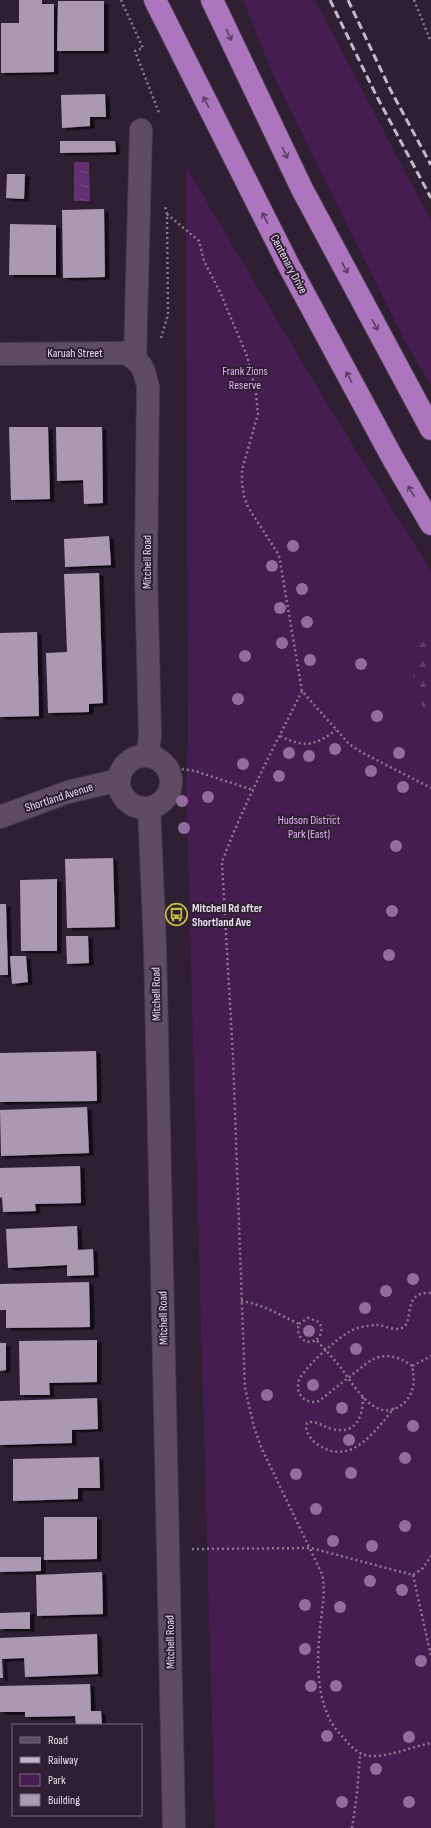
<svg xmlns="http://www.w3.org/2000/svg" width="431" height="1828" font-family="'Sofia Sans Condensed',sans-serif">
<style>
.green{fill:#451d51}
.forest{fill:url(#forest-firs)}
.water{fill:url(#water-ripples)}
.building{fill:#ab98b1;filter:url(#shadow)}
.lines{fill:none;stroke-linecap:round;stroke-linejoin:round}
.minor-casing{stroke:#483b4d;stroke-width:24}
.highway-casing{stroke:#483b4d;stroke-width:24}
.path{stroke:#887b8c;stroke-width:2.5;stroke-dasharray:2 3;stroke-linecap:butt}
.minor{stroke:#5d4c63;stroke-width:22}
.highway{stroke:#ac75bd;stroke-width:22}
.rail{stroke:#c3b8c7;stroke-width:3;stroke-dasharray:8 4;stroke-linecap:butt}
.tree{fill:#936d9f}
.oneway{stroke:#5a3d63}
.labels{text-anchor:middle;stroke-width:4;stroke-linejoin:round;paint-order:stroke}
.street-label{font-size:12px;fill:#e7ddeb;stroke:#2e1f33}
.park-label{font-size:12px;fill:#e5adf8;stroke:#2e1f33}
.poi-label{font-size:12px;font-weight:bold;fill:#e7ddeb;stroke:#2e1f33;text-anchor:start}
</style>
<defs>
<pattern id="forest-firs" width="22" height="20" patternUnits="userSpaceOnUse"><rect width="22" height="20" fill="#451d51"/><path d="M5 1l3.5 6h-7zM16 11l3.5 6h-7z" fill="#603d6a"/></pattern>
<pattern id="water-ripples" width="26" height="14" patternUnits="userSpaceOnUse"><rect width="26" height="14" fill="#633172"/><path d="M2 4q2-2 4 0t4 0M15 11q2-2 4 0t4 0" fill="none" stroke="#794e86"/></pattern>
<filter id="shadow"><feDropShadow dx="4.5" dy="2.5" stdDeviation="0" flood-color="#0009"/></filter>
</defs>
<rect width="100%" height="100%" fill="#2e1f33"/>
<g class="green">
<path d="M 243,0 L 315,0 L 431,221 L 431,385 L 406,343 L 321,172 L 271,70 Z"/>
<path d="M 186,167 L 328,405 L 431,571 L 431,1828 L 215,1828 L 186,787 L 188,738 Z"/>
</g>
<path class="forest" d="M 431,635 L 431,720 L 424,711 L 413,677 L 416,648 Z"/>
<path class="water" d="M 74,162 L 89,162 L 90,201 L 74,201 Z"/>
<g class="building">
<path d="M 19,0 L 42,0 L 42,4 L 54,4 L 54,72 L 1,73 L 1,23 L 19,23 Z"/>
<path d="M 58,1 L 104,1 L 104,51 L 57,51 Z"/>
<path d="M 105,94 L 106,117 L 90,117 L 90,126 L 62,128 L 61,95 Z"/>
<path d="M 60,141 L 115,141 L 116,152 L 60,153 Z"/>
<path d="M 7,174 L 25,174 L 24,199 L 6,198 Z"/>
<path d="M 104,209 L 105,277 L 63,278 L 62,210 Z"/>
<path d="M 10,224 L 56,225 L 56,275 L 9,275 Z"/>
<path d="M 9,427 L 48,427 L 50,499 L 11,500 Z"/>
<path d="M 56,427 L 102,427 L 103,503 L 84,504 L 83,480 L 57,481 Z"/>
<path d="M 109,536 L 111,565 L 65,567 L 64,539 Z"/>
<path d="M 99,573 L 103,703 L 89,704 L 89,712 L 48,713 L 46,653 L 67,652 L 64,574 Z"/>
<path d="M 37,632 L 39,716 L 0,717 L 0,633 Z"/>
<path d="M 113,858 L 115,927 L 67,928 L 65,859 Z"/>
<path d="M 57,879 L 57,951 L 21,951 L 20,880 Z"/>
<path d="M 0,904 L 6,904 L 8,975 L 0,975 Z"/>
<path d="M 66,936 L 88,936 L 89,963 L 67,964 Z"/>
<path d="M 10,956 L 26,956 L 28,982 L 12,984 Z"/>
<path d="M 96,1051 L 97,1101 L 0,1102 L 0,1053 Z"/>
<path d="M 87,1107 L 89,1153 L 1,1156 L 0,1110 Z"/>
<path d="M 80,1166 L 81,1203 L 35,1204 L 36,1211 L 3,1212 L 2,1197 L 0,1198 L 0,1168 Z"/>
<path d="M 77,1226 L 78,1250 L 93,1249 L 94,1275 L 67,1276 L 67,1265 L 8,1268 L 6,1229 Z"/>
<path d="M 89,1282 L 90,1327 L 6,1328 L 6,1310 L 0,1310 L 0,1284 Z"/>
<path d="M 97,1340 L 97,1382 L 49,1383 L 50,1395 L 20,1395 L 19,1341 Z"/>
<path d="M 0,1343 L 6,1343 L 6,1370 L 0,1371 Z"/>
<path d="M 97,1398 L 98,1429 L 72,1430 L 72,1443 L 0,1445 L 0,1401 Z"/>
<path d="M 99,1457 L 100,1488 L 78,1488 L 78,1499 L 13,1501 L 13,1459 Z"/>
<path d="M 44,1517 L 97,1517 L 97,1559 L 44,1560 Z"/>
<path d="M 0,1557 L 41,1557 L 41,1571 L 0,1572 Z"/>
<path d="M 102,1572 L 103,1614 L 37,1616 L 36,1575 Z"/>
<path d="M 30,1612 L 30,1629 L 0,1629 L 0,1613 Z"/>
<path d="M 97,1634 L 98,1674 L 25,1677 L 24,1658 L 2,1659 L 3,1678 L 0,1678 L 0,1638 Z"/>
<path d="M 90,1684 L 91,1711 L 101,1711 L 102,1725 L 76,1725 L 75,1716 L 25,1717 L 25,1712 L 0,1712 L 0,1686 Z"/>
</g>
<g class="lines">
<defs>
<g id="minor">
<path d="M 0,354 L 124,353 C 142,361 144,368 148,387 L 146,573 L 150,736 L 147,755"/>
<path d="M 135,359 L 141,130"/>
<circle cx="145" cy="782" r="26"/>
<path d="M 149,808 L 155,946 L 174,1828"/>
<path d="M 0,817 L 68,792 L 119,780"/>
</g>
<g id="highway">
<path d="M 155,0 L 288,264 L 392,457 L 431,524"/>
<path d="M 212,0 L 302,189 L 431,429"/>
</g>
</defs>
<use href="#minor" class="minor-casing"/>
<use href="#highway" class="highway-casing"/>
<g class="path">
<path d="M 121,0 L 143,48 L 135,51 L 159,113"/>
<path d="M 414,0 L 431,42"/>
<path d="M 167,214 L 199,241 L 204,261 L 220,292 L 247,356 L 256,393 L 258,414 L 242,470 L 242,483 L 244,496 L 248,507 L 279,555 L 302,691 L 349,744 L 361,752 L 431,788"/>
<path d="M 161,338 L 168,315 L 167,214 L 165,206"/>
<path d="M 302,691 C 274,747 244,803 222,862 L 233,1057 L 245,1388 L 254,1427 L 261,1447 L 322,1574 C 326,1593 322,1608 320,1628 C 317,1658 316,1692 330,1720 C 333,1726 338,1732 343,1737 C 350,1746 359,1756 372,1756 C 391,1756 412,1747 431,1743"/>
<path d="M 280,736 C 304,748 315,746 336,730"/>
<path d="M 167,767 L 195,771 L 253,790"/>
<path d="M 241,1301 C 262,1304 280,1315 299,1324 C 295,1336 305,1346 316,1340 C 325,1349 333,1358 341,1368 C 355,1386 376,1427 404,1403 C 415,1392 415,1380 412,1366 L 431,1356"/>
<path d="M 299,1324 L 308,1318 L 319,1322 C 323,1329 322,1335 316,1340"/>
<path d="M 412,1366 C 397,1355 382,1352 367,1363 L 319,1401 C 313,1403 307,1402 302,1397 C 298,1393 297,1386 299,1380 C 306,1366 335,1340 349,1332 C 356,1327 370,1325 378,1325 C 386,1326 395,1331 402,1328 C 415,1322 401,1291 431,1293"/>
<path d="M 363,1397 C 363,1417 356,1435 332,1429 C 324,1427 319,1422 311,1422 L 307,1423 L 306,1427 C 307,1435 313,1442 320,1446 C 352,1466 376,1430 394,1408"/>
<path d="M 192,1549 L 311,1548 L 413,1575 L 423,1568 L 431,1556"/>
<path d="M 413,1575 L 431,1656"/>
<path d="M 352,1828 L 357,1794 L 360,1754"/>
</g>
<use href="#minor" class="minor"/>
<use href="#highway" class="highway"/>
<g class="rail">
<path d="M 330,0 L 376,95 L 431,198"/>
<path d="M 348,0 L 390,89 L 431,165"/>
</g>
</g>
<g class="tree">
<circle cx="293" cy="546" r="6"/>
<circle cx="272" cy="566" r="6"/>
<circle cx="302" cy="589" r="6"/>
<circle cx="280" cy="608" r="6"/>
<circle cx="307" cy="622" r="6"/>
<circle cx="282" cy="643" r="6"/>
<circle cx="245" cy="656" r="6"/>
<circle cx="310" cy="660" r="6"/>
<circle cx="361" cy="664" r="6"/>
<circle cx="238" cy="699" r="6"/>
<circle cx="377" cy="716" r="6"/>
<circle cx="335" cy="749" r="6"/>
<circle cx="289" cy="753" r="6"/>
<circle cx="399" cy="753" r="6"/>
<circle cx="309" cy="756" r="6"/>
<circle cx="243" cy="764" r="6"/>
<circle cx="371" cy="771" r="6"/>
<circle cx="279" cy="776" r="6"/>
<circle cx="403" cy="787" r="6"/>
<circle cx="208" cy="797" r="6"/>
<circle cx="182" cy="801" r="6"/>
<circle cx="331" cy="820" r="6"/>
<circle cx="184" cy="828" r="6"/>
<circle cx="396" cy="846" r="6"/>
<circle cx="392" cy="911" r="6"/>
<circle cx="389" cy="955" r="6"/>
<circle cx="413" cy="1279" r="6"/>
<circle cx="386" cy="1291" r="6"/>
<circle cx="365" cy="1308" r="6"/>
<circle cx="309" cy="1331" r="6"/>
<circle cx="356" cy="1349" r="6"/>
<circle cx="313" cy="1385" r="6"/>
<circle cx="267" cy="1395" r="6"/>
<circle cx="342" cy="1408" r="6"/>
<circle cx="413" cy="1426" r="6"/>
<circle cx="349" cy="1440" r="6"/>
<circle cx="405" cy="1458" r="6"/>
<circle cx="351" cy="1473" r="6"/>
<circle cx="296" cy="1474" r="6"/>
<circle cx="316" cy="1509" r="6"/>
<circle cx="405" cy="1526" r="6"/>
<circle cx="333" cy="1541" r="6"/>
<circle cx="372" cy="1546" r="6"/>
<circle cx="370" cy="1581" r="6"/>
<circle cx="402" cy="1590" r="6"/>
<circle cx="305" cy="1605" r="6"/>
<circle cx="340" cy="1607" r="6"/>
<circle cx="305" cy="1649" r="6"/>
<circle cx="421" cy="1661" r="6"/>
<circle cx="311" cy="1686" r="6"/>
<circle cx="336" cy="1686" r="6"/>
<circle cx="327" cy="1736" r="6"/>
<circle cx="409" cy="1737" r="6"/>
<circle cx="376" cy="1769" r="6"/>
<circle cx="342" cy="1802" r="6"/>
<circle cx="409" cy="1802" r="6"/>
</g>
<defs><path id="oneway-shaft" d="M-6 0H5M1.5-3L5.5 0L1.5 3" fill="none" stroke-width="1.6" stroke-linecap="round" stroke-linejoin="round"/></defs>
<g class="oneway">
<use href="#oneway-shaft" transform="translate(229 35) rotate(65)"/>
<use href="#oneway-shaft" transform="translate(206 102) rotate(-117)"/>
<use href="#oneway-shaft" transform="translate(285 153) rotate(65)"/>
<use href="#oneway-shaft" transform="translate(265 218) rotate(-117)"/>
<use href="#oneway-shaft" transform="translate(345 268) rotate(62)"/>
<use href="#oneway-shaft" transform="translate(375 325) rotate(62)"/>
<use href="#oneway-shaft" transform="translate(349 377) rotate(-118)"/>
<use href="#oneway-shaft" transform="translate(411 491) rotate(-120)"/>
</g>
<defs>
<symbol id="bus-ring" viewBox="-11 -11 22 22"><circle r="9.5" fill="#2e1f33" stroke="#c1bd40" stroke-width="1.5"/><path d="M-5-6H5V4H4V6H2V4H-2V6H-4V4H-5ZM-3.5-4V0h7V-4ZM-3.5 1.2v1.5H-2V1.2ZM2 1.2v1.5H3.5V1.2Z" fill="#c1bd40"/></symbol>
</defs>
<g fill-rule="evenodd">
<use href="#bus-ring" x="164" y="902" width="25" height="25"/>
</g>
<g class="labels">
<g class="street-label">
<text transform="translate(289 264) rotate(62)" y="4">Centenary Drive</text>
<text x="75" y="357">Karuah Street</text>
<text transform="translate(147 562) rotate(-90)" y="4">Mitchell Road</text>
<text transform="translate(59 797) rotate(-18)" y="4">Shortland Avenue</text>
<text transform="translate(156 994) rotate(-91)" y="4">Mitchell Road</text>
<text transform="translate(163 1318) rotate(-91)" y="4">Mitchell Road</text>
<text transform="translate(170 1642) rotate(-91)" y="4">Mitchell Road</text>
</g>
<g class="park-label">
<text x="245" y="375">Frank Zions<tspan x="245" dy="14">Reserve</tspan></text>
<text x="309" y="824">Hudson District<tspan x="309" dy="14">Park (East)</tspan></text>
</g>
<g class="poi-label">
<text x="192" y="912">Mitchell Rd after<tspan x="192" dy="14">Shortland Ave</tspan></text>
</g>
</g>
<rect x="12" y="1724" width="130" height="92" fill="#2e1f33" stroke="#786b7d"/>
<rect x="20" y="1737" width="20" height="6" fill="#5d4c63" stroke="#786b7d"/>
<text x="48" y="1744" font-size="12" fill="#e7ddeb">Road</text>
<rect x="20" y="1757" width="20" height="6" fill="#c3b8c7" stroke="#786b7d"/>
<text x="48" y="1764" font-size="12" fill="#e7ddeb">Railway</text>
<rect x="20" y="1774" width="20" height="12" fill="#451d51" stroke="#786b7d"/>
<text x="48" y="1784" font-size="12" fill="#e7ddeb">Park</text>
<rect x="20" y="1794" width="20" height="12" fill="#ab98b1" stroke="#786b7d"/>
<text x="48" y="1804" font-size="12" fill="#e7ddeb">Building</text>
</svg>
